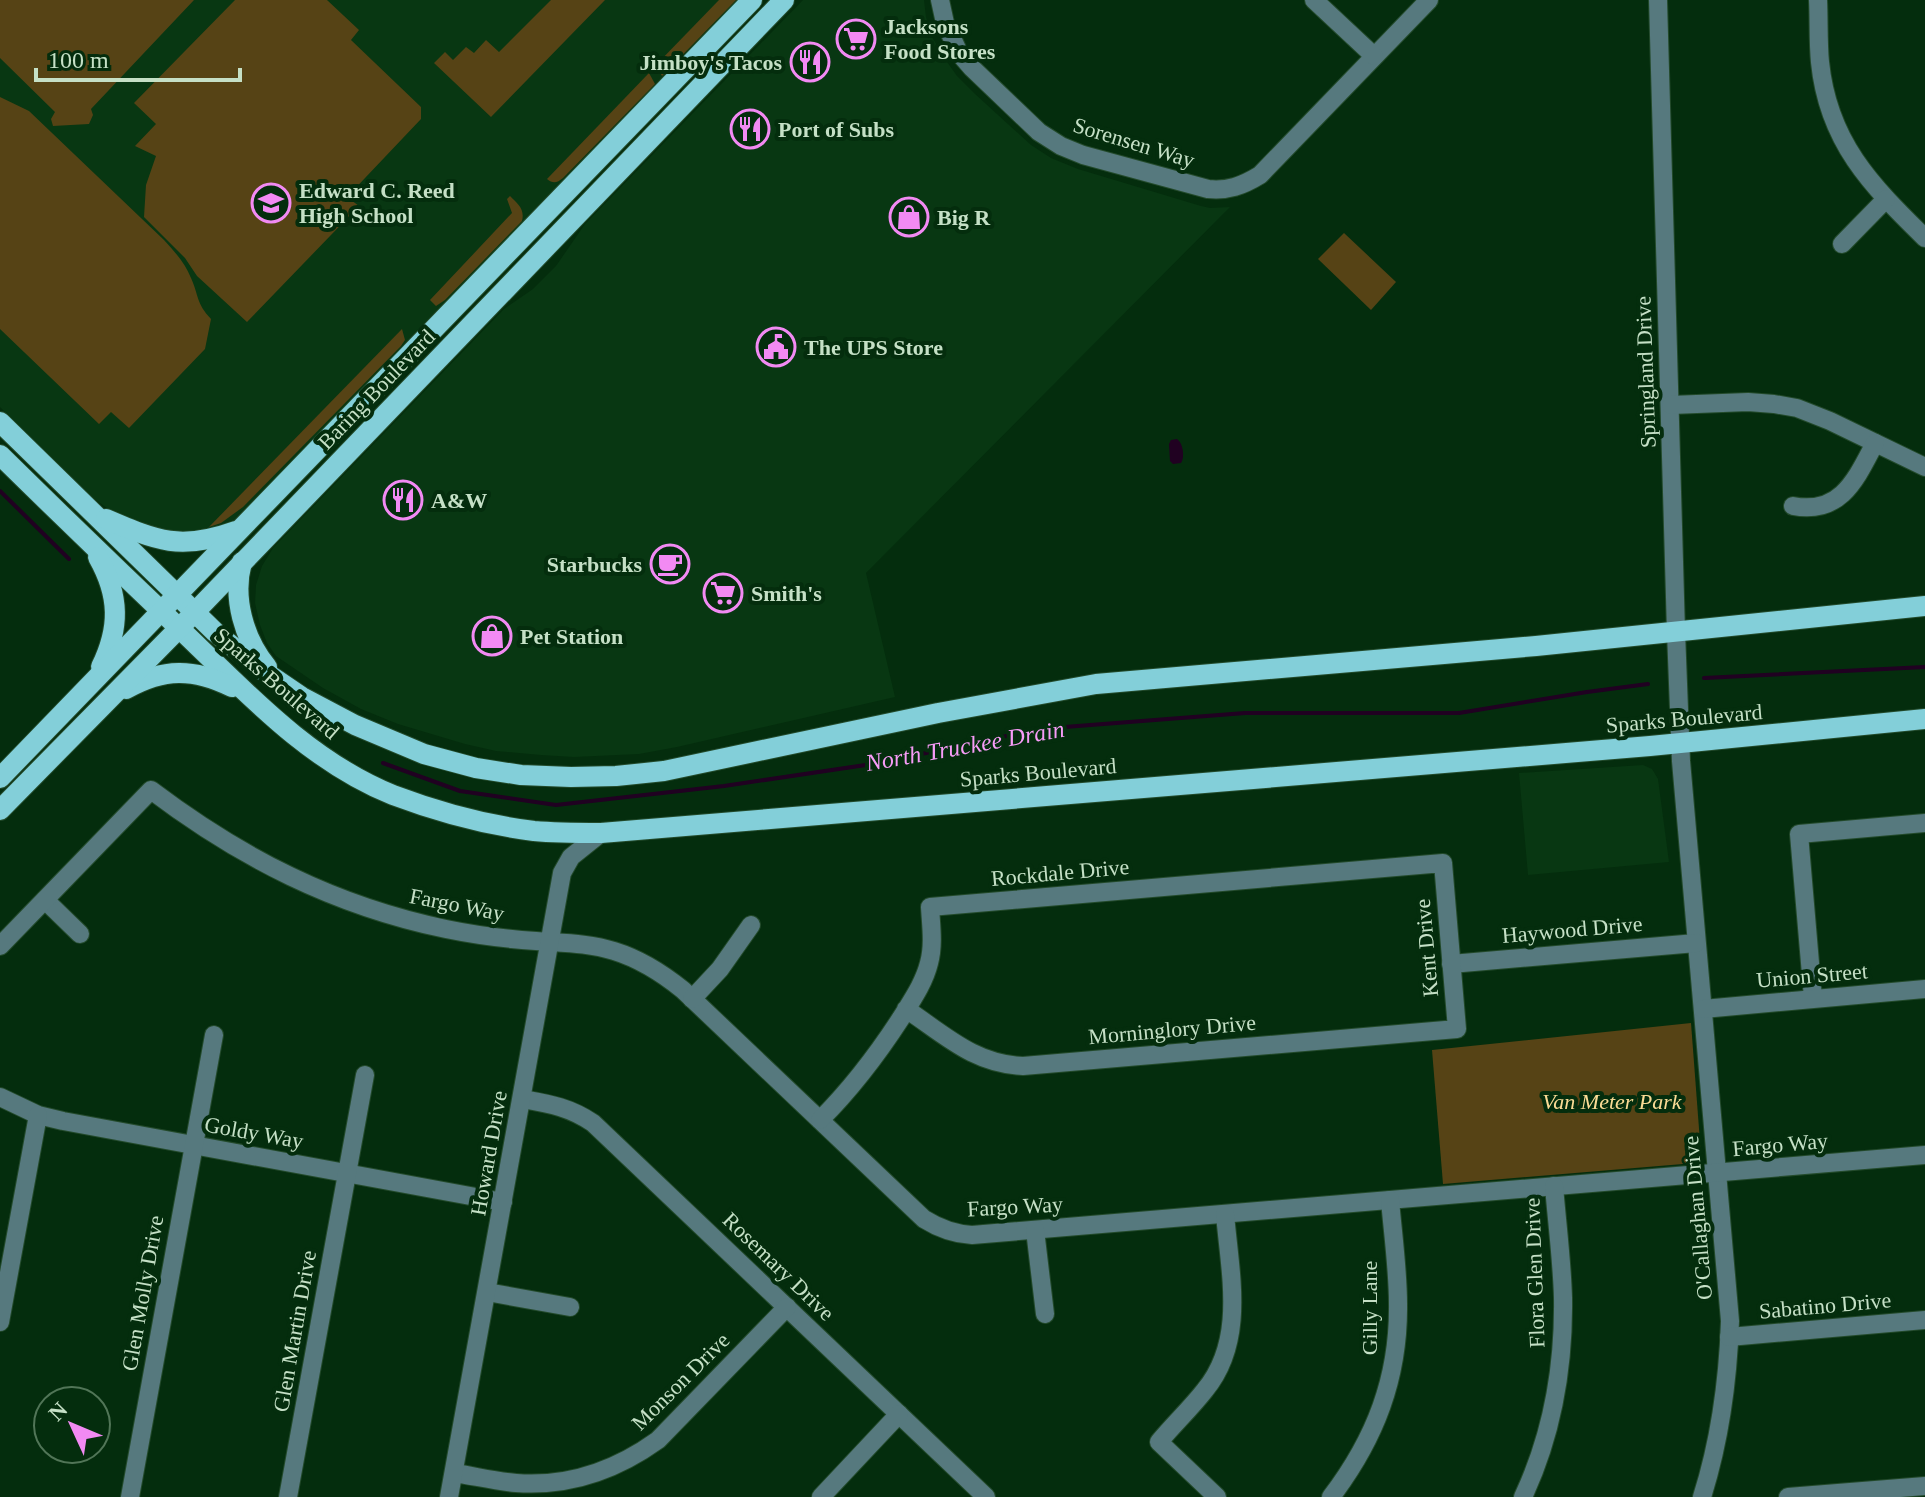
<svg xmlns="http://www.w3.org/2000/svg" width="1925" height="1497" font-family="'Times New Roman',serif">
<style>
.built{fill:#083712}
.green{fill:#564315}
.water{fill:#200121}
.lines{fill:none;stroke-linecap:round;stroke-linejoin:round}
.stream{stroke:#200121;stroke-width:4}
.minor-casing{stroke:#234a2b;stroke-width:20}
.major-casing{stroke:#234a2b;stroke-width:22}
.minor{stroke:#56797e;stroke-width:18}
.major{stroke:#83cfd9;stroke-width:20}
.labels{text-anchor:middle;stroke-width:8;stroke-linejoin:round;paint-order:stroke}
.poi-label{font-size:22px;font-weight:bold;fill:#c5e0c6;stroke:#042d0d;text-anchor:start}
.street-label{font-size:22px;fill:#c5e0c6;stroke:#042d0d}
.park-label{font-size:22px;font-style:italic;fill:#fadb95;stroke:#042d0d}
.water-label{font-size:24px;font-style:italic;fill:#f79cf7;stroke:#042d0d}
</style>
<rect width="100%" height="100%" fill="#042d0d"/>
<g class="built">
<path d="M 0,0 L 739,0 L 235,522 L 217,532 L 171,537 L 118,516 L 93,498 L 0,407 Z"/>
<path d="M 803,0 L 924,0 L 926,17 L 932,37 L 945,59 L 957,76 L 974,93 L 1031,145 L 1051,158 L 1078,169 L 1201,206 L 1210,208 L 1230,207 L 866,573 L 895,697 L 677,747 L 639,754 L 574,757 L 541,755 L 496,751 L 465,744 L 398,724 L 361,709 L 323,688 L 276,656 L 267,643 L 260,625 L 255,603 L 256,585 L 262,566 L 273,548 L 504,309 L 533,289 L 556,266 L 585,224 Z"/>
<path d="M 1643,765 L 1652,769 L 1658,779 L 1669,862 L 1528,875 L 1519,773 Z"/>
</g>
<g class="green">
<path d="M 0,0 L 194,0 L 91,109 L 93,115 L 89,124 L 53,126 L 51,119 L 55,112 L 0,58 Z"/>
<path d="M 235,0 L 327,0 L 359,30 L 351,40 L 421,107 L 421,119 L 347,197 L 359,206 L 247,322 L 197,276 L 185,258 L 144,217 L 146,185 L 156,156 L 135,146 L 156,124 L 134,103 Z"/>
<path d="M 551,0 L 605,0 L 491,117 L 434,63 L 445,52 L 453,60 L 466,47 L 474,53 L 486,40 L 499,52 Z"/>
<path d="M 719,0 L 736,0 L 662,76 L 656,65 Z"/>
<path d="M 649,73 L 655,84 L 563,178 C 557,183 553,184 547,179 Z"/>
<path d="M 0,97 L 29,111 L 164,240 C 175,252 185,263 191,278 C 199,296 196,303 211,319 L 205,349 L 129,428 L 111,412 L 99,424 L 0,329 Z"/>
<path d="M 510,196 C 518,204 525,209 522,221 L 445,300 L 436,306 L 430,300 L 512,213 L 507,199 Z"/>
<path d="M 1344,233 L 1396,282 L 1371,310 L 1318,259 Z"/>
<path d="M 402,329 L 405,340 L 401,346 L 243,507 L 221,523 L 209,527 Z"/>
<path d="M 1691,1023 L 1701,1155 L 1695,1163 L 1443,1184 L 1432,1050 Z"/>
</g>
<path class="water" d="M 1177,439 C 1183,443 1185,457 1181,463 L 1173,464 L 1170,461 L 1169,444 L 1171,440 Z"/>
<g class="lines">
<g class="stream">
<path d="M 0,491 L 69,559"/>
<path d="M 1704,678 L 1925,667"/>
<path d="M 383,763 L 460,791 L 556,805 L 724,786 L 879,763 L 1039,729 L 1245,713 L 1459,713 L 1587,692 L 1648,684"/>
</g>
<defs>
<g id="minor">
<path d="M 940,0 L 945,23 L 959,53 L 972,68 L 1039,132 L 1061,146 L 1083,155 L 1208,189 C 1228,191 1242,186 1260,175 L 1429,0"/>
<path d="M 1314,0 L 1374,56"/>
<path d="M 1658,0 L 1676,632 L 1681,761 L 1730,1321 C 1728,1381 1720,1440 1702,1497"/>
<path d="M 1818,0 C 1819,20 1818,42 1820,62 C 1828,142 1871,185 1925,238"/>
<path d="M 1842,244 L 1886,199"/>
<path d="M 1671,405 L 1748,402 L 1774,404 L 1797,408 L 1830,421 L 1925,467"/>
<path d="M 1793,506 C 1841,515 1856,479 1875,443"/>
<path d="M 45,900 L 80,934"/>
<path d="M 0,946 L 151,790 C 241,858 335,906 446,929 C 475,935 506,939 536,941 C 562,943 589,943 614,951 C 640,959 662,973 683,990 L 924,1219 C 940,1229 954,1234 972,1235 L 1925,1155"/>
<path d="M 1451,964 L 1696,943"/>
<path d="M 1813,998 L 1799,834 L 1925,823"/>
<path d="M 692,999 L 720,969 L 751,925"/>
<path d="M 1703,1009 L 1925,989"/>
<path d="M 0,1097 L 38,1115 L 63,1121 L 503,1202"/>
<path d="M 522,1099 C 550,1104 569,1107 593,1123 L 986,1497"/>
<path d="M 820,1120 C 851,1089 877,1055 901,1018 C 912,1000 924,983 929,963 C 934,945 931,925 930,907 L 1443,863 L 1457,1029 L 1023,1066 C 974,1064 945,1035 906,1009"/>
<path d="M 1035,1230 L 1045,1314"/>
<path d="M 487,1292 L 570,1307"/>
<path d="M 0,1322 L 38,1115"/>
<path d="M 1729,1337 L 1925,1320"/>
<path d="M 454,1473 C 474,1476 495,1481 516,1483 C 569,1487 615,1471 658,1440 L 787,1307"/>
<path d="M 130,1497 L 214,1035"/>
<path d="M 288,1497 L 365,1075"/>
<path d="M 449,1497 L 562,873 L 571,857 L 601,833"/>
<path d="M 821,1497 L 899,1414"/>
<path d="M 1217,1497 L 1159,1442 C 1174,1424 1191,1408 1205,1390 C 1246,1340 1230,1274 1225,1214"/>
<path d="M 1331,1497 C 1375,1439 1399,1378 1398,1304 C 1398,1270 1393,1235 1390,1200"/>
<path d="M 1523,1497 C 1552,1435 1564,1366 1563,1298 C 1562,1261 1557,1223 1554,1186"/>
<path d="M 1788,1497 L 1925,1486"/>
</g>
<g id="major">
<path d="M 0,422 L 215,632 L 258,667 L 302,697 L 355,725 L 424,754 L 476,768 L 521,775 L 571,777 L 616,776 L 664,771 L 938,713 L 1096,684 L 1536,646 L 1925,606"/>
<path d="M 0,455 C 59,513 119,571 179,628 C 244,690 308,761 393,795 C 438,812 486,825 534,831 C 556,833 579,833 601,833 L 1650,746 L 1925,719"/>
<path d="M 106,519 C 157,541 181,551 236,531"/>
<path d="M 98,557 C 120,596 120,628 101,667"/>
<path d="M 242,562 C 232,598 244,639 267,667"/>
<path d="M 126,689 C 164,668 193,668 232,687"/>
<path d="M 0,778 L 752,0"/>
<path d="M 0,810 L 195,612 L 784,0"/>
</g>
</defs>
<use href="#minor" class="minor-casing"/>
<use href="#major" class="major-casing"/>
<use href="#minor" class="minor"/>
<use href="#major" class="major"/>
</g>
<defs>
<symbol id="supermarket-ring" viewBox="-11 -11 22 22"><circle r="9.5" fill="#042d0d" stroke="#f28af3" stroke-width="1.5"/><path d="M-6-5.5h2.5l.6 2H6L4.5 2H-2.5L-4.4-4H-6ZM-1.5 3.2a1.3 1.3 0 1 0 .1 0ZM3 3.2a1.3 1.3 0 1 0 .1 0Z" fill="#f28af3"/></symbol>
<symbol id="restaurant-ring" viewBox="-11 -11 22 22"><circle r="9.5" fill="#042d0d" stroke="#f28af3" stroke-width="1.5"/><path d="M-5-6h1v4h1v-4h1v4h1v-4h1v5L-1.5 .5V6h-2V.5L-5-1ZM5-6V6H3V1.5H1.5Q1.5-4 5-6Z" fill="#f28af3"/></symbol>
<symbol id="school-ring" viewBox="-11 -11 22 22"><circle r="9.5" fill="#042d0d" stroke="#f28af3" stroke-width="1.5"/><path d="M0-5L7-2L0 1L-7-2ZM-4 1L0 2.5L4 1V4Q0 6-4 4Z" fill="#f28af3"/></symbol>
<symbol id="shop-ring" viewBox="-11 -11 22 22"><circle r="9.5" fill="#042d0d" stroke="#f28af3" stroke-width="1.5"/><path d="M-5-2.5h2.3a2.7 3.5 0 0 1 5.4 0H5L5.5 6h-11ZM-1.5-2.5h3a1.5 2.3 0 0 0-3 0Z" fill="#f28af3"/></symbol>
<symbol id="civic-ring" viewBox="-11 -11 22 22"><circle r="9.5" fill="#042d0d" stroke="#f28af3" stroke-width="1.5"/><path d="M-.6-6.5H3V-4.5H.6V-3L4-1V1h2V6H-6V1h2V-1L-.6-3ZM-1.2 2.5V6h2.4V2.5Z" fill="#f28af3"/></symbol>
<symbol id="cafe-ring" viewBox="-11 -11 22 22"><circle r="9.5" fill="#042d0d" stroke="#f28af3" stroke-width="1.5"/><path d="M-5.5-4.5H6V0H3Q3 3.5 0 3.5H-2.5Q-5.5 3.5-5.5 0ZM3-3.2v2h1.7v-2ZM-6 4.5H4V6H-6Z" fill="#f28af3"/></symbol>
</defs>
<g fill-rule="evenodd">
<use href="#supermarket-ring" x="834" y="17" width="44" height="44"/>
<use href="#restaurant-ring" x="788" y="40" width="44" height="44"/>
<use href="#restaurant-ring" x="728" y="107" width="44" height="44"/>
<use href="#school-ring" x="249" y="181" width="44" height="44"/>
<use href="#shop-ring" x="887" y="195" width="44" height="44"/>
<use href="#civic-ring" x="754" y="325" width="44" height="44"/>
<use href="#restaurant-ring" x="381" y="478" width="44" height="44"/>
<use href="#cafe-ring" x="648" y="542" width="44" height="44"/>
<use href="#supermarket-ring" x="701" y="571" width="44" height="44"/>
<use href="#shop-ring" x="470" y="614" width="44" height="44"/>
</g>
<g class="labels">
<g class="poi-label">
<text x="884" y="34">Jacksons<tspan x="884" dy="25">Food Stores</tspan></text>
<text x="782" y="70" text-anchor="end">Jimboy's Tacos</text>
<text x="778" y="137">Port of Subs</text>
<text x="299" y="198">Edward C. Reed<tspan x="299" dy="25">High School</tspan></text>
<text x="937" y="225">Big R</text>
<text x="804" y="355">The UPS Store</text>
<text x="431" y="508">A&amp;W</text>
<text x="642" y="572" text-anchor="end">Starbucks</text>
<text x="751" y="601">Smith's</text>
<text x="520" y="644">Pet Station</text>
</g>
<g class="street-label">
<text transform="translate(1134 142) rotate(17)" y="8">Sorensen Way</text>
<text transform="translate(1645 372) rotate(-92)" y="8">Springland Drive</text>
<text transform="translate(376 389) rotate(-46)" y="8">Baring Boulevard</text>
<text transform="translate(277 683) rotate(41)" y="8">Sparks Boulevard</text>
<text transform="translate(1684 718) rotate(-5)" y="8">Sparks Boulevard</text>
<text transform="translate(1038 772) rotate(-5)" y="8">Sparks Boulevard</text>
<text transform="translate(1060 872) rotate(-5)" y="8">Rockdale Drive</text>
<text transform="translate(457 904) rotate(11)" y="8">Fargo Way</text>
<text transform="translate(1572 929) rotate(-5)" y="8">Haywood Drive</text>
<text transform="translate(1426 948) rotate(-95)" y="8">Kent Drive</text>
<text transform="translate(1812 975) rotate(-5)" y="8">Union Street</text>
<text transform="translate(1172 1029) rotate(-5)" y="8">Morninglory Drive</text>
<text transform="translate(254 1132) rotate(10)" y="8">Goldy Way</text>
<text transform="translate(1780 1144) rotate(-5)" y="8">Fargo Way</text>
<text transform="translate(488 1153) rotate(-80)" y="8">Howard Drive</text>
<text transform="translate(1015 1206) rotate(-3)" y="8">Fargo Way</text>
<text transform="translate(1697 1218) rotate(-95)" y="8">O'Callaghan Drive</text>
<text transform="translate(779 1266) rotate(44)" y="8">Rosemary Drive</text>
<text transform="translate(1534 1273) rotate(-92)" y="8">Flora Glen Drive</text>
<text transform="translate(142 1293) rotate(-80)" y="8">Glen Molly Drive</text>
<text transform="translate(1825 1305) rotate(-5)" y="8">Sabatino Drive</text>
<text transform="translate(1369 1308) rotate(-90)" y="8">Gilly Lane</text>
<text transform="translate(294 1331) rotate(-80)" y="8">Glen Martin Drive</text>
<text transform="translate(680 1381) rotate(-45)" y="8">Monson Drive</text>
</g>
<g class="park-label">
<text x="1612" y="1109">Van Meter Park</text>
</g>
<g class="water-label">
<text transform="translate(965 746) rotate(-10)" y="8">North Truckee Drain</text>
</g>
</g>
<g transform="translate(72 1425) rotate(314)"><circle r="38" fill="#042d0d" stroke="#517557" stroke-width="2"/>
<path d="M0-6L14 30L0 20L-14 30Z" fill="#f28af3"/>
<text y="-12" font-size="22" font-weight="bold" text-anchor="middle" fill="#c5e0c6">N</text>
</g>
<path d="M36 68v12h204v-12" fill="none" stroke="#c5e0c6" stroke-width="4"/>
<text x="48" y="68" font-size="24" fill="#c5e0c6" stroke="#042d0d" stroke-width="6" paint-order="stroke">100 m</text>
</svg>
